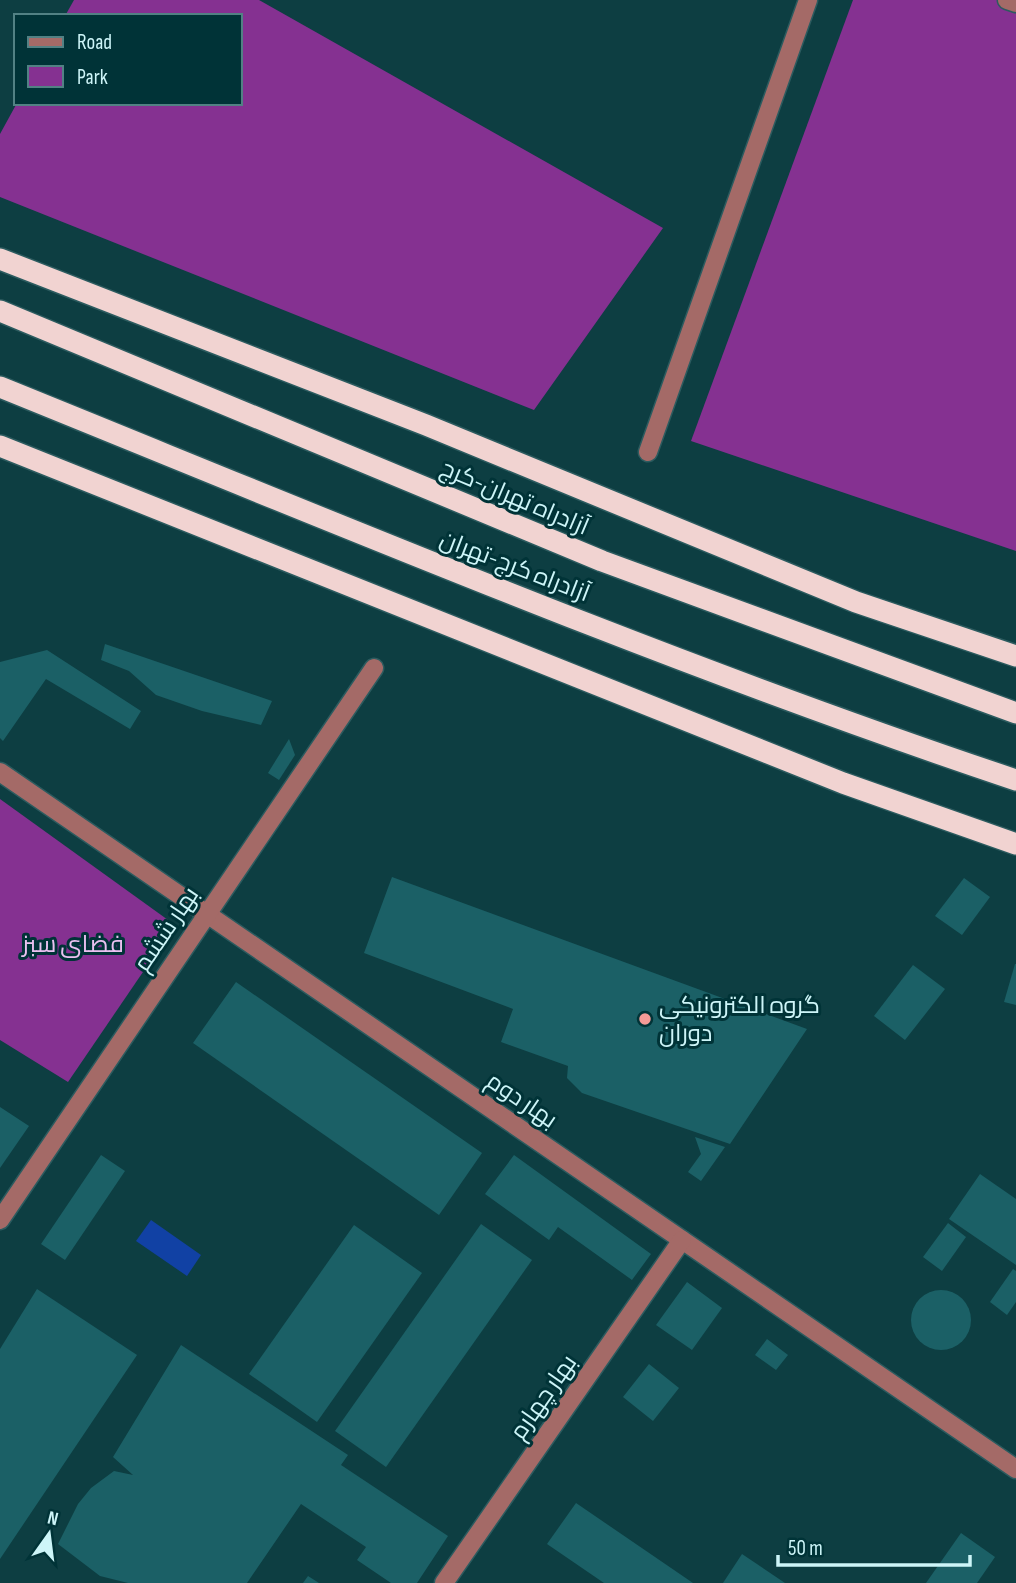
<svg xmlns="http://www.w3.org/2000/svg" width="1016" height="1583" font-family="'Sofia Sans Condensed',Cairo,sans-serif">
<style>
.green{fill:#853191}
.water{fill:#1141a4}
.building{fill:#1b6066}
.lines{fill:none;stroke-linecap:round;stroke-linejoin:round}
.minor-casing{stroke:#2c5b5f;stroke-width:21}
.highway-casing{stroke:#2c5b5f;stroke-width:24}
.minor{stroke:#a46a67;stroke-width:18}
.highway{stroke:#f1d3d1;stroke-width:21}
.poi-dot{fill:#f59b97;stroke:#003337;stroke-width:2.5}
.labels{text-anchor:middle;stroke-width:6;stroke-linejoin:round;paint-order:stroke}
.street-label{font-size:24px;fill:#cdf5f8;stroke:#003337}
.park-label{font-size:24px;fill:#ebc1f1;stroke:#003337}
.poi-label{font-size:24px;fill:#cdf5f8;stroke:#003337;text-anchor:start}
</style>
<rect width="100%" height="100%" fill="#0d3e42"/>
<g class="green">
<path d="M 74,0 L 259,0 L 663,228 L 534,410 L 0,197 L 0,134 L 17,103 L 240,103 L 240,16 L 65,16 Z"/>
<path d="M 853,0 L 1016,0 L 1016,551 L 691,441 Z"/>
<path d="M 0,799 L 175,925 L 68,1082 L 0,1040 Z"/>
</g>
<path class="water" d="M 151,1220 L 201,1255 L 187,1276 L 136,1241 Z"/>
<g class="building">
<path d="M 105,644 L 272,701 L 261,725 L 202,711 L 156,695 L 129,671 L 101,660 Z"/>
<path d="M 47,650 L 141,711 L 130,729 L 46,679 L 3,741 L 0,738 L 0,662 Z"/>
<path d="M 289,739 L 295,755 L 279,780 L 268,773 Z"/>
<path d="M 392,877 L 807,1029 L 730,1144 L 582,1093 L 567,1078 L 568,1066 L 501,1042 L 513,1009 L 364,953 Z"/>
<path d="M 964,878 L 990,897 L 962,935 L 935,916 Z"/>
<path d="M 1015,964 L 1016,964 L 1016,1005 L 1004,1002 Z"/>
<path d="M 913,965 L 945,989 L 905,1040 L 874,1016 Z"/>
<path d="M 236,982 L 482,1153 L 439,1215 L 193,1043 Z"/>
<path d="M 0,1107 L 29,1126 L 0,1168 Z"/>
<path d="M 695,1137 L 725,1147 L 701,1181 L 688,1172 L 701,1154 Z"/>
<path d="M 101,1155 L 125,1171 L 65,1260 L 41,1244 Z"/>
<path d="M 514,1155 L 651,1254 L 632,1280 L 558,1227 L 549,1240 L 485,1194 Z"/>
<path d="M 980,1174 L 1016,1199 L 1016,1265 L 949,1219 Z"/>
<path d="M 948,1223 L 966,1237 L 942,1271 L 923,1257 Z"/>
<path d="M 481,1224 L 532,1260 L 386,1467 L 335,1431 Z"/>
<path d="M 354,1225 L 422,1273 L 317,1422 L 249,1374 Z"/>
<path d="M 1013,1269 L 1016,1271 L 1016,1302 L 1007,1315 L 990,1302 Z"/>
<path d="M 687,1282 L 722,1308 L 692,1350 L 656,1325 Z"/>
<path d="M 37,1289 L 137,1355 L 0,1559 L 0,1349 Z"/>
<circle cx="941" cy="1320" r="30"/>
<path d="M 767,1339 L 788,1355 L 776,1370 L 755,1355 Z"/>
<path d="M 181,1345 L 348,1455 L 341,1465 L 448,1536 L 417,1583 L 391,1583 L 357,1560 L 366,1547 L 301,1504 L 247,1583 L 128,1583 L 100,1576 L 58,1544 L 78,1504 L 91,1488 L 114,1471 L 133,1475 L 113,1457 Z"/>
<path d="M 649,1364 L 679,1388 L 653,1421 L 623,1397 Z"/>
<path d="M 576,1503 L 693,1583 L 604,1583 L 547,1544 Z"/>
<path d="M 961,1533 L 995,1557 L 977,1583 L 926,1583 Z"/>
<path d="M 742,1554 L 785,1583 L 723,1583 Z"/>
<path d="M 308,1576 L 319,1583 L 303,1583 Z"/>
</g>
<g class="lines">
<defs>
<g id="minor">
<path d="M 1007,0 L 1016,3"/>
<path d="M 648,452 L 808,0"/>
<path d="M 0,772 L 1016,1469"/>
<path d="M 0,1220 L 374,668"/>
<path d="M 444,1583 L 682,1240"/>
</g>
<g id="highway">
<path d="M 0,259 L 426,425 L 856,602 L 1016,656"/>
<path d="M 0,311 L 602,561 L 1016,713"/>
<path d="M 0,387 C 336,523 672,665 1016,780"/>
<path d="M 0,446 L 843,783 L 1016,844"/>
</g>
</defs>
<use href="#minor" class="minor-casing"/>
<use href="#highway" class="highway-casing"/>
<use href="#minor" class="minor"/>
<use href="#highway" class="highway"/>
</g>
<circle class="poi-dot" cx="645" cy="1019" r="7"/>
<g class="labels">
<g class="street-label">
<text transform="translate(515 497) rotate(23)" y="8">آزادراه تهران-کرج</text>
<text transform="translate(515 566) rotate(21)" y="8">آزادراه کرج-تهران</text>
<text transform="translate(166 929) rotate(-56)" y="8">بهار ششم</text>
<text transform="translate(522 1100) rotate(34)" y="8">بهار دوم</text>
<text transform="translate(543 1397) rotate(-55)" y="8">بهار چهارم</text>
</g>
<g class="park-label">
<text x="73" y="952">فضای سبز</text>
</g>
<g class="poi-label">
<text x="659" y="1013">گروه الکترونیکی<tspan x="659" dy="28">دوران</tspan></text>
</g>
</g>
<rect x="14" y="14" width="228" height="91" fill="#003337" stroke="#528184" stroke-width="2"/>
<rect x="28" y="37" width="35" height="10" fill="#a46a67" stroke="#528184" stroke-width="2"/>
<text x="77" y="49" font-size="21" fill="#cdf5f8">Road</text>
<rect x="28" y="66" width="35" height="21" fill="#853191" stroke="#528184" stroke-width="2"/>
<text x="77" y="84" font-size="21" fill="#cdf5f8">Park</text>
<g transform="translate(49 1534) rotate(14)" stroke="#003337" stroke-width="5" paint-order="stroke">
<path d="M0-5L12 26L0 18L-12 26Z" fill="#cdf5f8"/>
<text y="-10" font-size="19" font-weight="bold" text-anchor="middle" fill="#cdf5f8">N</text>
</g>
<path d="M778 1555v10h192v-10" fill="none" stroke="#cdf5f8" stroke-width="3.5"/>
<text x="788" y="1555" font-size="21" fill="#cdf5f8" stroke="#003337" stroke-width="5" paint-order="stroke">50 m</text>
</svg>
